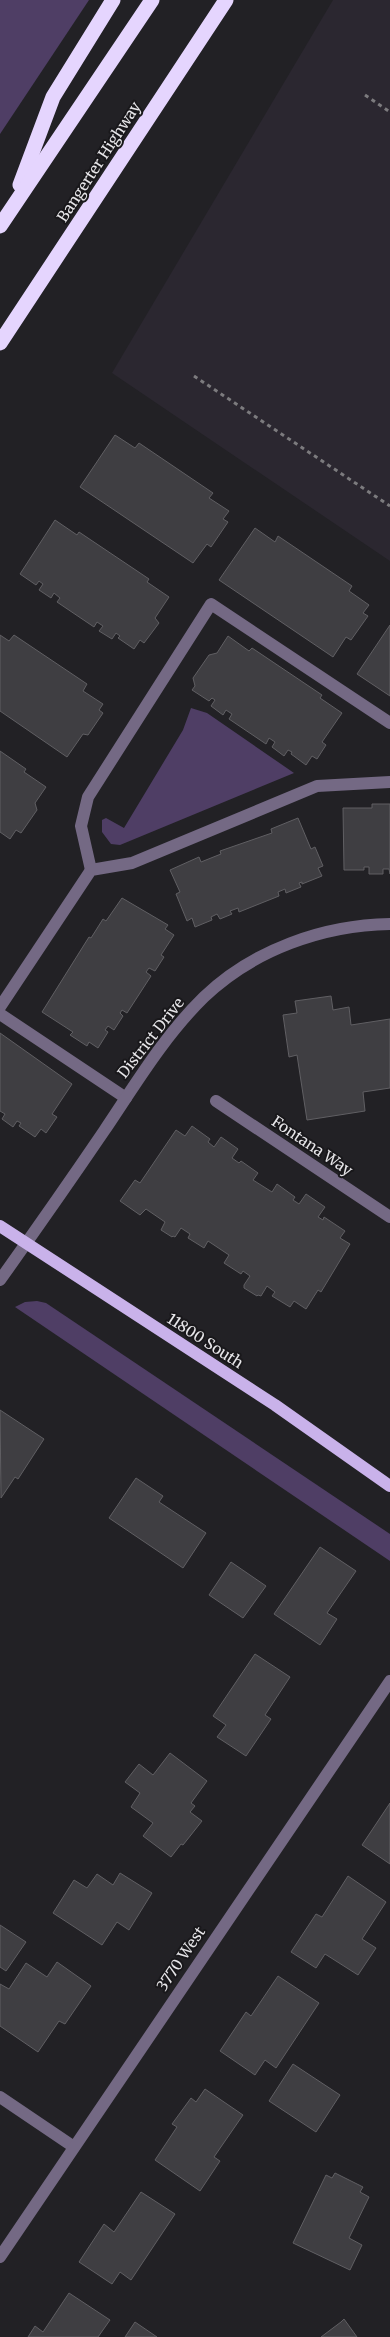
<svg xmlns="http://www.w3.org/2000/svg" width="390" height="2337" font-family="Merriweather,serif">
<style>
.built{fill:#2b2730}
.green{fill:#4f3e65}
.building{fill:#3f3e42;stroke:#605f63}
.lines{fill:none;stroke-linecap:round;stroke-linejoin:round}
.path{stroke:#7c7b7e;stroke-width:3;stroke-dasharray:4 4;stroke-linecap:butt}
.minor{stroke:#746984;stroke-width:12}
.major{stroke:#c9b2ea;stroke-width:12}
.highway{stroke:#e5d5fe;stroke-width:15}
.labels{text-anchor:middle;stroke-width:4;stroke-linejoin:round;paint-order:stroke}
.street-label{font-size:15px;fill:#e7e6e9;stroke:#19181b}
</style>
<rect width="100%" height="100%" fill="#222125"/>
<path class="built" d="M 333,0 L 390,0 L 390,561 L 112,373 Z"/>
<g class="green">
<path d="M 0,0 L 89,0 L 0,134 Z"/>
<path d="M 191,708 L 207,713 L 294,773 L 120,845 L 111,844 L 102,832 L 102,820 L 106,818 L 124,828 L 183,730 Z"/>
<path d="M 37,1301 L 46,1303 L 390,1534 L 390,1561 L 15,1307 L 25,1302 Z"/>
</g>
<g class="building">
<path d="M 115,435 L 135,448 L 139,443 L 213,493 L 209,498 L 229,511 L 223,519 L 228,522 L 211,547 L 207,544 L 193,563 L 80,487 Z"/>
<path d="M 55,520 L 77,535 L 79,532 L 149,579 L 147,582 L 169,597 L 155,618 L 159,623 L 144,643 L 140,640 L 134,649 L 118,638 L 120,636 L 116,633 L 112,639 L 99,631 L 103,626 L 97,622 L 94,627 L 57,602 L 60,598 L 54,593 L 51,598 L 39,590 L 43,584 L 39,581 L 36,585 L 20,574 Z"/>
<path d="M 255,528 L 275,542 L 278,536 L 352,586 L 349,591 L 369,605 L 363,613 L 368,616 L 351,640 L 346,637 L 333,657 L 219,580 Z"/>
<path d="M 390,625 L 390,696 L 357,674 Z"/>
<path d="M 0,635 L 9,641 L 14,635 L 87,684 L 83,691 L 103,704 L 99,710 L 103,713 L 88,735 L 83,734 L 67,757 L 0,711 Z"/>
<path d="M 228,636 L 249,651 L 252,648 L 322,695 L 320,698 L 342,713 L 322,742 L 326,745 L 317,759 L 312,756 L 306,765 L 291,754 L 292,752 L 288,750 L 284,756 L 272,747 L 275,742 L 269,738 L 266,744 L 229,719 L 232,714 L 226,710 L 223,715 L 211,706 L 215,700 L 212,698 L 209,701 L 192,690 L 195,686 L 193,678 L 209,655 L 217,653 Z"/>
<path d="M 0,751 L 26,769 L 24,772 L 46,787 L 35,803 L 37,810 L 21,833 L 16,830 L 10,839 L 0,832 Z"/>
<path d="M 372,804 L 390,804 L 390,874 L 389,869 L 383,869 L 383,874 L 369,874 L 369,867 L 364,867 L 364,870 L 344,870 L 343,808 L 372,808 Z"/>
<path d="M 298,818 L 311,849 L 315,847 L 323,866 L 318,868 L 322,876 L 302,884 L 302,882 L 299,883 L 301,887 L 286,893 L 285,889 L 278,892 L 279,896 L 239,912 L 238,908 L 230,911 L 232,914 L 220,919 L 217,914 L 211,917 L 212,920 L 195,927 L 192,918 L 187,921 L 176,894 L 180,892 L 170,870 L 199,857 L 201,862 L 221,854 L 220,851 L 272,833 L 271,829 Z"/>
<path d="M 122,898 L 168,925 L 165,929 L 174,935 L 161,955 L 164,957 L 155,971 L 149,968 L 146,972 L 151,976 L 127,1013 L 122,1010 L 120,1013 L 123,1016 L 114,1030 L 108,1026 L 105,1030 L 108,1032 L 98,1048 L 89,1042 L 87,1046 L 70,1035 L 73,1032 L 42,1012 L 89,937 L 91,938 L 103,919 L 106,921 Z"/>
<path d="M 331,996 L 333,1010 L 349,1007 L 351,1025 L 390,1019 L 390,1088 L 363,1092 L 365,1111 L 307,1120 L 297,1055 L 289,1057 L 283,1015 L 297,1013 L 295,1001 Z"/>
<path d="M 0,1033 L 72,1084 L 52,1114 L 57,1117 L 46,1133 L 41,1129 L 35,1137 L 19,1126 L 21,1123 L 17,1121 L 13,1127 L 2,1119 L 5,1114 L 0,1111 Z"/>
<path d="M 192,1126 L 210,1139 L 208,1142 L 214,1147 L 221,1137 L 238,1149 L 232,1158 L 239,1163 L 241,1161 L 258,1173 L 253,1180 L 272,1192 L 277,1184 L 295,1197 L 293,1200 L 299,1204 L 306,1194 L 325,1207 L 318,1217 L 323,1220 L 324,1217 L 345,1231 L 340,1238 L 350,1244 L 321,1292 L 318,1290 L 306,1309 L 294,1301 L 290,1307 L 272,1296 L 275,1292 L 267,1286 L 261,1296 L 258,1295 L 257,1296 L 244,1288 L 244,1285 L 250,1276 L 243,1271 L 241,1274 L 224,1263 L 229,1255 L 208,1241 L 204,1248 L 188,1238 L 190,1234 L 181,1228 L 175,1237 L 173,1236 L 172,1237 L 161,1230 L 165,1222 L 146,1209 L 140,1215 L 120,1201 L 135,1180 L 140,1183 L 176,1130 L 185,1136 Z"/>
<path d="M 0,1410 L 44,1439 L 18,1479 L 15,1477 L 1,1498 Z"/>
<path d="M 136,1478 L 163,1496 L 159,1502 L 206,1533 L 183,1568 L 109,1518 Z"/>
<path d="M 320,1547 L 356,1571 L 327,1613 L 337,1619 L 320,1645 L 274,1614 Z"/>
<path d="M 231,1562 L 266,1586 L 243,1618 L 209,1595 Z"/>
<path d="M 255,1654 L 290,1677 L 265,1715 L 271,1719 L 246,1756 L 217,1737 L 226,1725 L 213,1716 Z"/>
<path d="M 170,1753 L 207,1781 L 191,1803 L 195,1806 L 190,1812 L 202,1821 L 183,1845 L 181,1844 L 171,1857 L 143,1836 L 153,1823 L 131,1807 L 140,1793 L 125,1782 L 139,1764 L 153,1775 Z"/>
<path d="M 390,1803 L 390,1864 L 362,1845 Z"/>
<path d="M 120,1873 L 152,1893 L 129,1930 L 117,1922 L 102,1945 L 53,1913 L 74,1880 L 87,1888 L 97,1874 L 113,1885 Z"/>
<path d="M 348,1876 L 386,1902 L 362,1939 L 376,1948 L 358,1975 L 325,1954 L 316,1968 L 291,1952 L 316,1914 L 322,1917 Z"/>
<path d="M 0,1925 L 26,1942 L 6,1971 L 0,1967 Z"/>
<path d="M 57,1962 L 91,1986 L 65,2024 L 59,2021 L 38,2052 L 0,2026 L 0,1984 L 9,1989 L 26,1963 L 47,1977 Z"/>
<path d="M 278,1976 L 319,2003 L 276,2068 L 265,2060 L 255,2075 L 220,2051 L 246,2012 L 251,2016 Z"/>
<path d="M 293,2064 L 340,2095 L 316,2132 L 269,2101 Z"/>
<path d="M 205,2089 L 243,2115 L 214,2157 L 220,2161 L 200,2191 L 155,2160 L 177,2127 L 172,2124 L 191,2098 L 196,2102 Z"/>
<path d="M 335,2173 L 363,2187 L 360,2192 L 369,2197 L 349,2238 L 362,2245 L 350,2270 L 293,2243 L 326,2175 L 332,2178 Z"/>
<path d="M 141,2192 L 175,2214 L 131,2280 L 120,2272 L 112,2284 L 79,2262 L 104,2224 L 114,2232 Z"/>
<path d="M 69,2293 L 110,2320 L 98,2337 L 28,2337 L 35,2326 L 43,2332 Z"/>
<path d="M 344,2319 L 357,2337 L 321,2337 L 341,2322 Z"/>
<path d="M 135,2322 L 157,2337 L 125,2337 Z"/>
</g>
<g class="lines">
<g class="path">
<path d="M 365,95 L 390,112"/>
<path d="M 194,376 L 390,506"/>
</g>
<g class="minor">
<path d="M 91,870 L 81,826 L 88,797 L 211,604 L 390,723"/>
<path d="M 0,1007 L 91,870 L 132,863 L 317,786 L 390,782"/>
<path d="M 0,1014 L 126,1098"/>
<path d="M 216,1101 L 390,1217"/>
<path d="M 0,1280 C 35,1231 70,1181 104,1131 C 135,1085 164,1036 204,997 C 253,950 323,925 390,924"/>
<path d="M 0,2097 L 74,2147"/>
<path d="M 0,2257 L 390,1681"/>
</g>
<path class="major" d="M 0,1226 L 275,1405 L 390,1486"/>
<g class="highway">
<path d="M 20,185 L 53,97 L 113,0"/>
<path d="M 0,226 L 152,0"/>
<path d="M 0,343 L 226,0"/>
</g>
</g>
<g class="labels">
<g class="street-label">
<text transform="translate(99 162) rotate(-57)" y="5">Bangerter Highway</text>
<text transform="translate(151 1038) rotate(-52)" y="5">District Drive</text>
<text transform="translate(312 1146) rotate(34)" y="5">Fontana Way</text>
<text transform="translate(205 1341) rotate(33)" y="5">11800 South</text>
<text transform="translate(181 1959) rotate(-56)" y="5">3770 West</text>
</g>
</g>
</svg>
